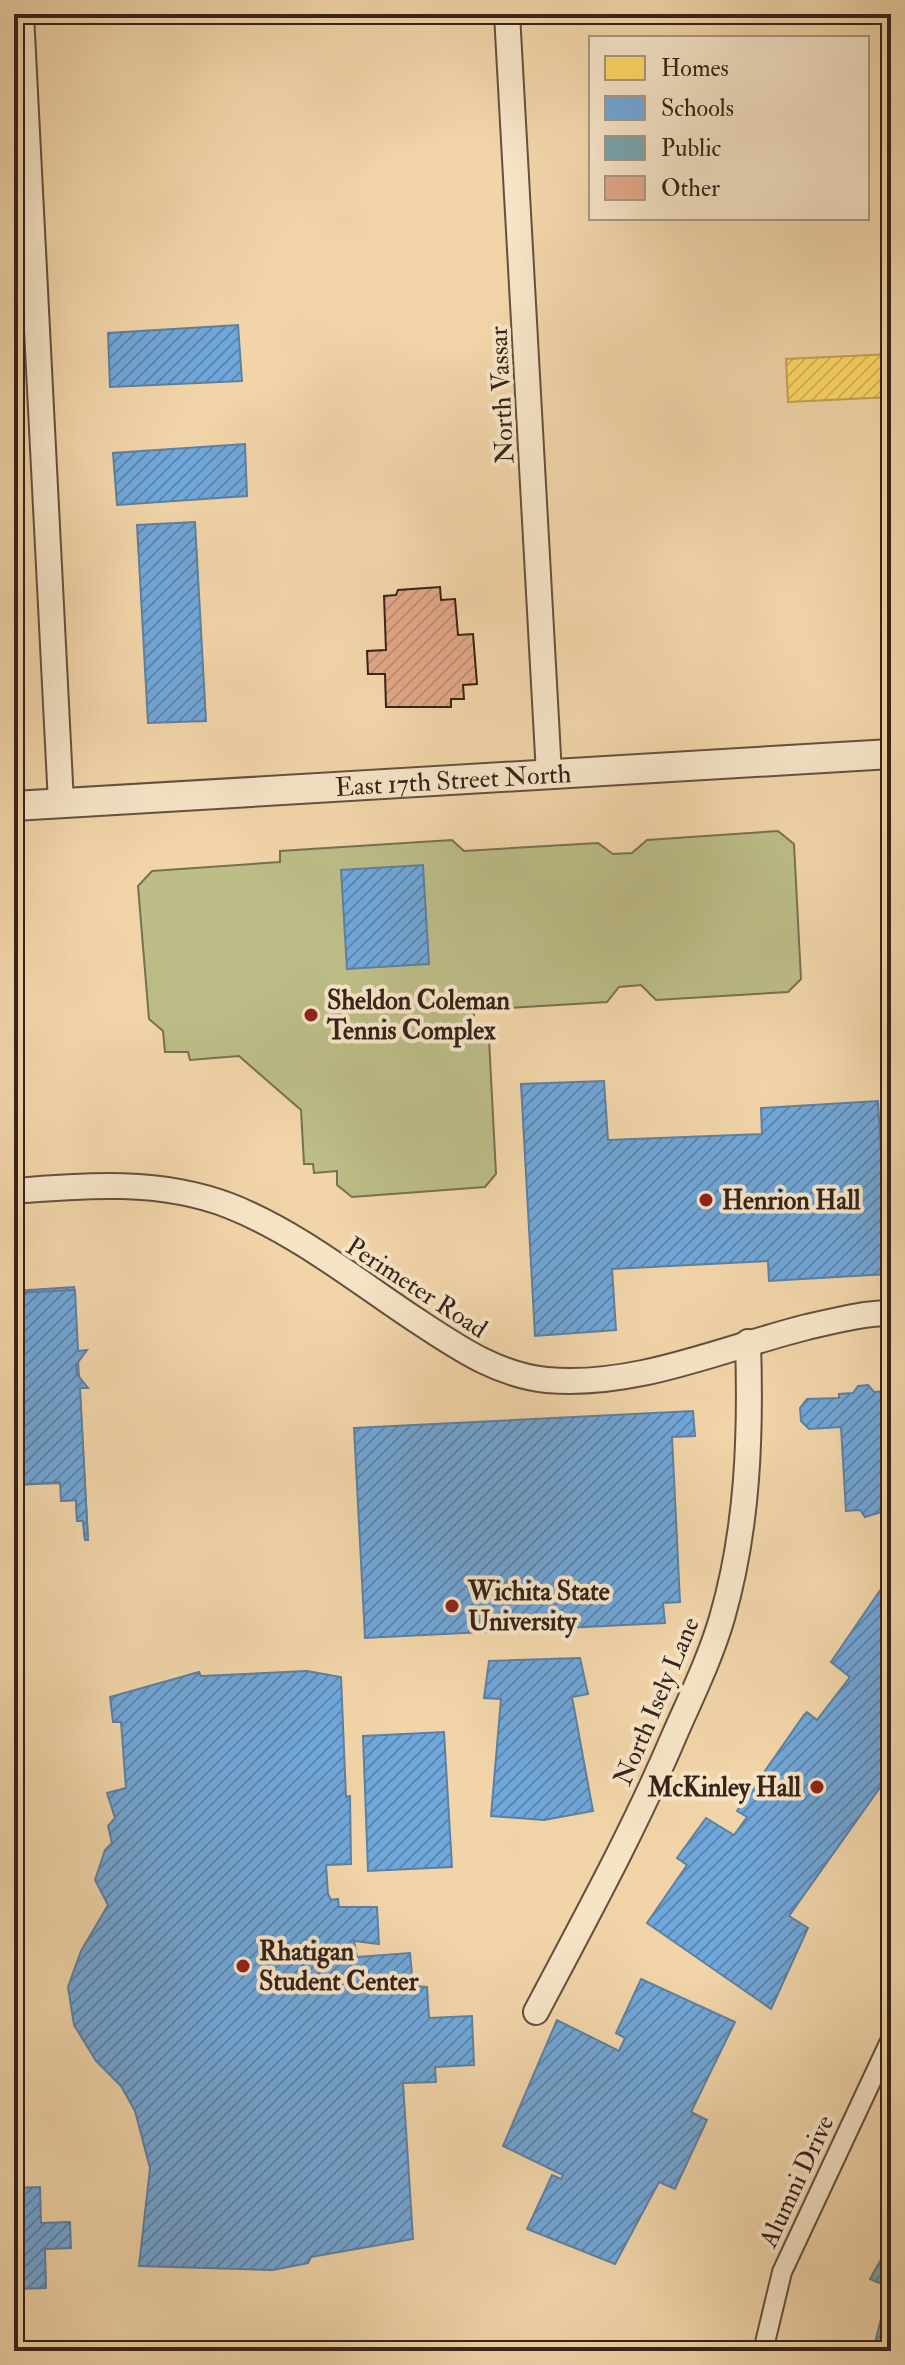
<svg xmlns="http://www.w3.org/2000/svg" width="905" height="2365" font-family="'IM FELL Double Pica',serif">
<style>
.garden{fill:#bcbd87;stroke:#797050;stroke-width:2}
.homes{fill:url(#homes-hatch);stroke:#c3a24f;stroke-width:2}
.schools{fill:url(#schools-hatch);stroke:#5e80a2;stroke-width:2}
.public{fill:url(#public-hatch);stroke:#637e82;stroke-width:2}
.building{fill:url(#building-hatch);stroke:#36231a;stroke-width:2}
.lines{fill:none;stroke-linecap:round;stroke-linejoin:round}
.pedestrian-casing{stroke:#65503e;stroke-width:22}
.minor-casing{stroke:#65503e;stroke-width:28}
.tertiary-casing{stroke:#65503e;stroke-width:32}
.pedestrian{stroke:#f6e4c7;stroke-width:18}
.minor{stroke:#f6e4c7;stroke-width:24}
.tertiary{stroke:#f6e4c7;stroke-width:28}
.poi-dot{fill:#8f2418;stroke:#f6e4c7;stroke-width:3}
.labels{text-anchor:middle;stroke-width:8;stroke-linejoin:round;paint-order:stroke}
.street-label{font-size:26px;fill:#36231a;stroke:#f6e4c7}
.poi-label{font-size:26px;font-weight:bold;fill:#36231a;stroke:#f6e4c7;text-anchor:start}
</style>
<defs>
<pattern id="homes-hatch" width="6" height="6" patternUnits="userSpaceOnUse" patternTransform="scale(2)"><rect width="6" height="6" fill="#ffd966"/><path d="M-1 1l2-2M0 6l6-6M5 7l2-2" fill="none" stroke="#dbba58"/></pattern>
<pattern id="schools-hatch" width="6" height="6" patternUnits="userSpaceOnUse" patternTransform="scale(2)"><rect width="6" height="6" fill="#6fa8dc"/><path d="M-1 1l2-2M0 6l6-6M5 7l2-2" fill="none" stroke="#5c88b2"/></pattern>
<pattern id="public-hatch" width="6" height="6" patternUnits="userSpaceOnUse" patternTransform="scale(2)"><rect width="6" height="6" fill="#76a5af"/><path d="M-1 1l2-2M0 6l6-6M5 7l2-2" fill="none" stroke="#62868e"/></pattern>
<pattern id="building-hatch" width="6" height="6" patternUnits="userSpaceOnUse" patternTransform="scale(2)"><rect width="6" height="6" fill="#e2a788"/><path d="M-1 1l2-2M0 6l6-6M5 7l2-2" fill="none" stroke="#c28f75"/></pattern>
</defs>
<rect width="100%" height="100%" fill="#f1d5a9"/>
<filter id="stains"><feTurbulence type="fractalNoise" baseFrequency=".0025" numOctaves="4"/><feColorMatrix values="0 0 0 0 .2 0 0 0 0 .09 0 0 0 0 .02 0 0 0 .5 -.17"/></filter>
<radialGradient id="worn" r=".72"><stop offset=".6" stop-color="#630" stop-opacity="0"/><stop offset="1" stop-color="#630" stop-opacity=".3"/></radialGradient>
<path class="garden" d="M 778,831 L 794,844 L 801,979 L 788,992 L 656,1000 L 641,985 L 619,987 L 607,1002 L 474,1010 L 474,1028 L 489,1039 L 496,1174 L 485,1187 L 352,1197 L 337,1185 L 337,1171 L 314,1173 L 313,1164 L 304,1164 L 301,1110 L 239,1056 L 190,1060 L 188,1052 L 165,1052 L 163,1031 L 149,1019 L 138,886 L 152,871 L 280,862 L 280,851 L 452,840 L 464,851 L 598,843 L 613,854 L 632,853 L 647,840 Z"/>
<path class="homes" d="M 891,354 L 891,397 L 788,402 L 786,359 Z"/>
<g class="schools">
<path d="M 238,325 L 242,381 L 110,387 L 108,333 Z"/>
<path d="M 245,444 L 247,496 L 117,505 L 113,453 Z"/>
<path d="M 195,522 L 206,721 L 148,723 L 137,525 Z"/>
<path d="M 423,865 L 429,964 L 347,969 L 341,870 Z"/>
<path d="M 604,1081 L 608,1140 L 762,1134 L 761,1108 L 878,1101 L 888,1274 L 769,1281 L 768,1261 L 612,1269 L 616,1330 L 535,1336 L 521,1084 Z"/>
<path d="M 74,1287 L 88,1540 L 85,1540 L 83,1521 L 77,1521 L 76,1500 L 61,1501 L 61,1483 L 14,1485 L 14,1291 Z"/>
<path d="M 75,1290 L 78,1351 L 87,1350 L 76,1365 L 77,1374 L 88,1388 L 80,1388 L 88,1540 L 85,1540 L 83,1521 L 77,1521 L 76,1500 L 61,1501 L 60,1482 L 14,1485 L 14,1293 Z"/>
<path d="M 868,1385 L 874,1392 L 888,1391 L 891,1509 L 865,1517 L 860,1510 L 846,1511 L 841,1427 L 809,1429 L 801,1421 L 800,1408 L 807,1399 L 839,1398 L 839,1394 L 853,1393 L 858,1386 Z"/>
<path d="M 693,1411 L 695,1436 L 672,1437 L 680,1602 L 663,1603 L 665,1623 L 365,1638 L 354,1428 Z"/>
<path d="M 881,1589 L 891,1590 L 891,1772 L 789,1916 L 808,1928 L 771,2009 L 647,1923 L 687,1865 L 677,1858 L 706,1818 L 734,1835 L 747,1817 L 737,1811 L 804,1715 L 807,1712 L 817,1720 L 850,1677 L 831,1662 Z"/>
<path d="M 580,1658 L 588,1694 L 572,1697 L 593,1811 L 544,1820 L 491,1816 L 501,1699 L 484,1698 L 489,1661 Z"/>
<path d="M 307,1671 L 341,1677 L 346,1797 L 350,1796 L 351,1864 L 326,1865 L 328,1894 L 331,1900 L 338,1899 L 339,1907 L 377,1907 L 379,1944 L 354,1941 L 357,1957 L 410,1953 L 413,1986 L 427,1987 L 429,2018 L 472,2016 L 474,2065 L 435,2067 L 436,2082 L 403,2083 L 413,2239 L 311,2257 L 308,2263 L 273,2270 L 139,2266 L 150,2168 L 135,2111 L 121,2086 L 96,2061 L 74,2025 L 68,1987 L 81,1951 L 108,1905 L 95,1880 L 105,1850 L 112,1843 L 108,1826 L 115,1818 L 107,1793 L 126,1788 L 121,1722 L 113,1722 L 110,1697 L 199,1672 L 201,1676 Z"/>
<path d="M 444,1732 L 452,1867 L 368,1871 L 363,1736 Z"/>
<path d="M 641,1979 L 735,2022 L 691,2112 L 707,2120 L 675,2189 L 659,2182 L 615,2264 L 527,2229 L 552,2175 L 561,2179 L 563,2175 L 503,2146 L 557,2020 L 619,2051 L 625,2038 L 616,2033 Z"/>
<path d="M 40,2187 L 41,2223 L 70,2222 L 71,2248 L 45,2249 L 46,2288 L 14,2289 L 14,2188 Z"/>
</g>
<path class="public" d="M 891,2242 L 891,2351 L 873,2351 L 889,2287 L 870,2279 Z"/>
<path class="building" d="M 440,587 L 441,600 L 455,599 L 458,635 L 473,634 L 477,684 L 463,685 L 464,699 L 451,699 L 451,707 L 386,707 L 385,674 L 368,674 L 367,651 L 386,650 L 384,596 L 396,595 L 398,590 Z"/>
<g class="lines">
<defs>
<path id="pedestrian" d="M 763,2351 L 782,2272 L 891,2039"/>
<g id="minor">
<path d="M 21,14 L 61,803"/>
<path d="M 507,14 L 549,774"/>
<path d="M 14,1191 C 86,1185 161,1179 230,1206 C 296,1232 357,1281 416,1320 C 457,1347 497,1375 547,1380 C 636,1388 723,1348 807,1327 C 834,1321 863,1313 891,1313"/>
<path d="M 536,2012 C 584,1921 634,1830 674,1736 C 691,1697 710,1659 722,1618 C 748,1528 751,1435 748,1342"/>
</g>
<g id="tertiary">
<path id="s1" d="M 14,806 L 891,754"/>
</g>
</defs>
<use href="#pedestrian" class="pedestrian-casing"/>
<use href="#minor" class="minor-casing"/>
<use href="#tertiary" class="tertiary-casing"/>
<use href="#pedestrian" class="pedestrian"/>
<use href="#minor" class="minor"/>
<use href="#tertiary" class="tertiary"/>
</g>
<g class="poi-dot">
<circle cx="311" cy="1015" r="8"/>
<circle cx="706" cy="1200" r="8"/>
<circle cx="452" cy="1606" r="8"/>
<circle cx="817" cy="1787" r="8"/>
<circle cx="243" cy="1966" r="8"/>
</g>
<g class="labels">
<g class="street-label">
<text transform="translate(501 395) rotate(-93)" y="9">North Vassar</text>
<text dy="9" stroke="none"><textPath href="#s1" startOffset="440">East 17th Street North</textPath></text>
<text transform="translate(417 1287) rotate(33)" y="9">Perimeter Road</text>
<text transform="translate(656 1701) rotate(-67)" y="9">North Isely Lane</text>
<text transform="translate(796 2181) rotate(-65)" y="9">Alumni Drive</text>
</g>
<g class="poi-label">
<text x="327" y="1009">Sheldon Coleman<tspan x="327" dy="30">Tennis Complex</tspan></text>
<text x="722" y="1209">Henrion Hall</text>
<text x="468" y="1600">Wichita State<tspan x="468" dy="30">University</tspan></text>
<text x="801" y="1796" text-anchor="end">McKinley Hall</text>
<text x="259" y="1960">Rhatigan<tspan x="259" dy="30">Student Center</tspan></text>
</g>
</g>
<rect width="905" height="2365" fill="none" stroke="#f1d5a9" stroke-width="48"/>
<rect x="16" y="16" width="873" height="2333" fill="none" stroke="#36231a" stroke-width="4"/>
<rect x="24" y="24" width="857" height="2317" fill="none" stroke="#36231a" stroke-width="2"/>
<rect x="589" y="36" width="280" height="184" fill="#f6e4c7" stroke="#a99782" stroke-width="2"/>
<rect x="605" y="56" width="40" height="24" fill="#ffd966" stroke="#a99782" stroke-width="2"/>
<text x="661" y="76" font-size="24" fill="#36231a">Homes</text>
<rect x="605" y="96" width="40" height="24" fill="#6fa8dc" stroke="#a99782" stroke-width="2"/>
<text x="661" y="116" font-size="24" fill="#36231a">Schools</text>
<rect x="605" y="136" width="40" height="24" fill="#76a5af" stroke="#a99782" stroke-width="2"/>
<text x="661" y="156" font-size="24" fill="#36231a">Public</text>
<rect x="605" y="176" width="40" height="24" fill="#e2a788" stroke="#a99782" stroke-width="2"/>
<text x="661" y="196" font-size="24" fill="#36231a">Other</text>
<rect width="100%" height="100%" filter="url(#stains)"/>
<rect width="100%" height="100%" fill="url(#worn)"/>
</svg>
